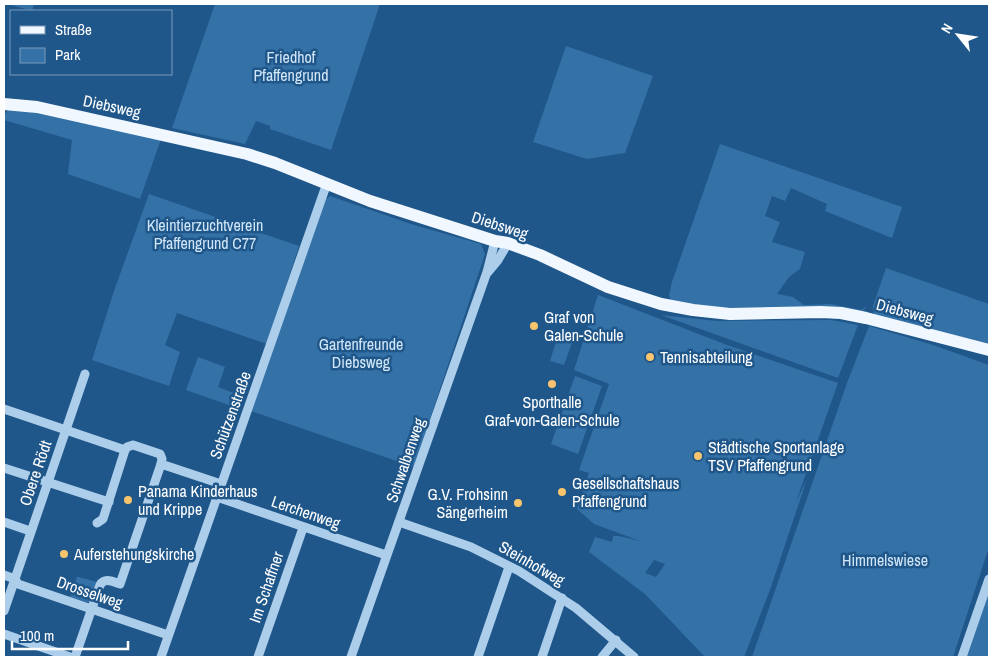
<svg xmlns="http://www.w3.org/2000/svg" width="993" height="661" font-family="'Archivo Narrow',sans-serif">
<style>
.green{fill:#3471a7;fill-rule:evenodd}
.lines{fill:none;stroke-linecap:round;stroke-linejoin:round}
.minor{stroke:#acceeb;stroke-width:9}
.major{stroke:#f1f7fe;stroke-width:12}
.poi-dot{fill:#f8c56d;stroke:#20578a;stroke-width:2}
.labels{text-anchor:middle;stroke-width:5;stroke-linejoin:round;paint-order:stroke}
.park-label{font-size:16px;fill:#d1e6f8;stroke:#20578a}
.street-label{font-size:16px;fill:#fff;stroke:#20578a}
.poi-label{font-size:16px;fill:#fff;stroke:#20578a;text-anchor:start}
</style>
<rect width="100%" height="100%" fill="#20578a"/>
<g class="green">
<path d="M 8,4 L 34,4 L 32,11 Z"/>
<path d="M 215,4 L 380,4 L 331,150 L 270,129 L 270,126 L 256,121 L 245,144 L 172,128 Z"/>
<path d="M 566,46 L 653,76 L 625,153 L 587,159 L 533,142 Z"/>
<path d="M 13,108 L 161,139 L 140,199 L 68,174 L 72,140 L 4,120 C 4,113 7,110 13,108 Z"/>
<path d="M 720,144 L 902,207 L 892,238 L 825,211 L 827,204 L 791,188 L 785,201 L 772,196 L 765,216 L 780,222 L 772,242 L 805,252 L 800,269 L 789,277 L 777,294 L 793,297 L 804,305 L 831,304 L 861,310 L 867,306 L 864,310 L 859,312 L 724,309 L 671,302 L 669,295 L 672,282 Z"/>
<path d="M 149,194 L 299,246 L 267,344 L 177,313 L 165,345 L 180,352 L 169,386 L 92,360 L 114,291 Z"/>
<path d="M 330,196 L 414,225 L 481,244 L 485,254 L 414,467 L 251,411 L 322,202 Z"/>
<path d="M 886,268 L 989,304 L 989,345 L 874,315 L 873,306 Z"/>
<path d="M 598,295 L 727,345 L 838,383 L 796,502 L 807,479 L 771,587 L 744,657 L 705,657 L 645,594 L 589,552 L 595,537 L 612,542 L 613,536 L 619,536 L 640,541 L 594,524 L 577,509 L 589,473 L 579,470 L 609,384 L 574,370 ZM 654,560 L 665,564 L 656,577 L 645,573 Z"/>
<path d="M 661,315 L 717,321 L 831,320 L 858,325 L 838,378 Z"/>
<path d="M 869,326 L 933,345 L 989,365 L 989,547 L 953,657 L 752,657 L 847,383 Z"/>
<path d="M 558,335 L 573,340 L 564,365 L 550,361 Z"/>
<path d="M 198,357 L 225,367 L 218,387 L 244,397 L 240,409 L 186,390 Z"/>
<path d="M 575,376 L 602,386 L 578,454 L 551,444 Z"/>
<path d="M 77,577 L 79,577 L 97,582 L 90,603 L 70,597 Z"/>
<path d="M 989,588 L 989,657 L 965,657 Z"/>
</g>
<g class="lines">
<g class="minor">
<path d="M 488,272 L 498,260 L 508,243"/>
<path d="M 4,409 L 125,450 L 127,447 L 133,445 L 160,454 L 162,459 L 161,464 L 221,484"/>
<path d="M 4,468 L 109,502"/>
<path d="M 217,497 L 386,555"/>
<path d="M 4,522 L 30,531"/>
<path d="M 399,522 L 471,547 L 519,571 L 576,608 L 634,657"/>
<path d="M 97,523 L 103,519 L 125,450"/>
<path d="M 4,575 L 15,579 L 18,584 L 168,635"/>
<path d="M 4,611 L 85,374"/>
<path d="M 4,634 L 70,657"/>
<path d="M 75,657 L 100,585 C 105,577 113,582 120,584 L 161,464"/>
<path d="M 161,657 L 327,183"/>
<path d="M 258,657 L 303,528"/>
<path d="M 351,657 L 487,272 L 495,241"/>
<path d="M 478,657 L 509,567"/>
<path d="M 542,657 L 562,598"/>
<path d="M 602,657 L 616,640"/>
<path d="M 962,657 L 989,579"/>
</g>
<path class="major" d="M 4,104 L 37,107 L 247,154 L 275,163 L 370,201 L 495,241 L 508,243 L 540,255 L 608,287 L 661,304 L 693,310 L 730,314 L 821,312 L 841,313 L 866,318 L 989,350"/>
</g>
<g class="poi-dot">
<circle cx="534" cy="326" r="5"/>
<circle cx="650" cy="357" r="5"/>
<circle cx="552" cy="384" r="5"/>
<circle cx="698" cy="456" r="5"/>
<circle cx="562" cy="492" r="5"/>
<circle cx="128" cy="500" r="5"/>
<circle cx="518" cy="503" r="5"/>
<circle cx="64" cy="554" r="5"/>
</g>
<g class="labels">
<g class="park-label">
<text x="291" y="63">Friedhof<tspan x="291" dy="18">Pfaffengrund</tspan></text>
<text x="205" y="231">Kleintierzuchtverein<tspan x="205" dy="18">Pfaffengrund C77</tspan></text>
<text x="361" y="350">Gartenfreunde<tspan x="361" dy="18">Diebsweg</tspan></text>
<text x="885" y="566">Himmelswiese</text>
</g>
<g class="street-label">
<text transform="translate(112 106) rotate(12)" y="6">Diebsweg</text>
<text transform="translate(500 225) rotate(18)" y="6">Diebsweg</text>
<text transform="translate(905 311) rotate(15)" y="6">Diebsweg</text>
<text transform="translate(230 415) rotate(-70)" y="6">Schützenstraße</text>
<text transform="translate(405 460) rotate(-71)" y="6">Schwalbenweg</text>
<text transform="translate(35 473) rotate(-71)" y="6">Obere Rödt</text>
<text transform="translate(306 512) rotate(19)" y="6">Lerchenweg</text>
<text transform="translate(532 563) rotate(30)" y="6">Steinhofweg</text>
<text transform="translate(266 587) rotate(-71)" y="6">Im Schaffner</text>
<text transform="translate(90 592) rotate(19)" y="6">Drosselweg</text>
</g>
<g class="poi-label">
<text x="544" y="323">Graf von<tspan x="544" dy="18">Galen-Schule</tspan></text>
<text x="660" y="363">Tennisabteilung</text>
<text x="552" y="408" text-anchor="middle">Sporthalle<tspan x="552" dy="18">Graf-von-Galen-Schule</tspan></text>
<text x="708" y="453">Städtische Sportanlage<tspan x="708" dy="18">TSV Pfaffengrund</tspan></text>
<text x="572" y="489">Gesellschaftshaus<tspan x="572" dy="18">Pfaffengrund</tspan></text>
<text x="138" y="497">Panama Kinderhaus<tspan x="138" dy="18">und Krippe</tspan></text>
<text x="508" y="500" text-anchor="end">G.V. Frohsinn<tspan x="508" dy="18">Sängerheim</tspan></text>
<text x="74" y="560">Auferstehungskirche</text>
</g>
</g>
<rect width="993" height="661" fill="none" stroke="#ffffff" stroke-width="10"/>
<rect x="10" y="10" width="162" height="65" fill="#20578a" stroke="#799ab9"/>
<rect x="20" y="26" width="25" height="8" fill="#f1f7fe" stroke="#799ab9"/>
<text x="55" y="35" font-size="15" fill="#ffffff">Straße</text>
<rect x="20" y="48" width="25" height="15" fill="#3471a7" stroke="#799ab9"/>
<text x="55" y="60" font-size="15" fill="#ffffff">Park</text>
<g transform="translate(958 35) rotate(300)" stroke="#20578a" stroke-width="4" paint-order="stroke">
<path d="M0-4L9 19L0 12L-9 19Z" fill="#ffffff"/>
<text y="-8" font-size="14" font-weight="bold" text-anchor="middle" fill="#ffffff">N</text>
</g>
<path d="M12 641v8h116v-8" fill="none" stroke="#ffffff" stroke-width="2.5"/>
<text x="20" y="641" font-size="15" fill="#ffffff" stroke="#20578a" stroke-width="4" paint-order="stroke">100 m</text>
</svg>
